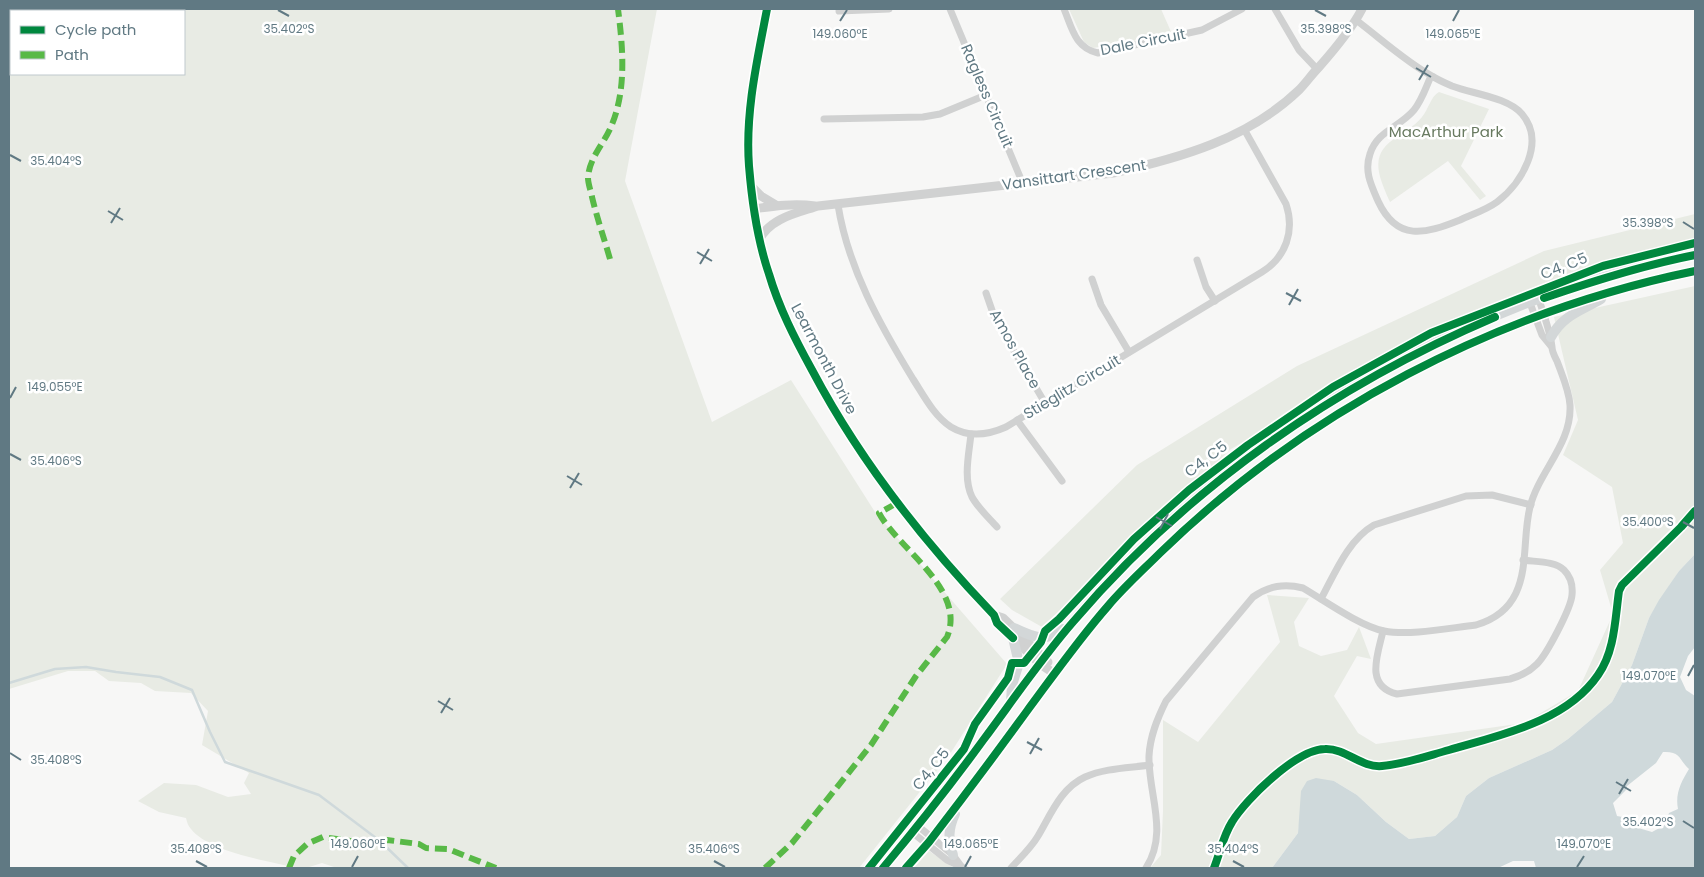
<svg xmlns="http://www.w3.org/2000/svg" width="1704" height="877" font-family="Poppins,sans-serif">
<style>
.green{fill:#e8ebe4;fill-rule:evenodd}
.water{fill:#cfd9db;fill-rule:evenodd}
.lines{fill:none;stroke-linecap:round;stroke-linejoin:round}
.stream{stroke:#cfd9db;stroke-width:2.5}
.minor{stroke:#d0d1d1;stroke-width:7}
.tertiary{stroke:#d0d1d1;stroke-width:9}
.primary{stroke:#d3d7d8;stroke-width:10}
.quiet{stroke:#58b947;stroke-width:6;stroke-dasharray:12 6;stroke-linecap:butt}
.cycleway-casing{stroke:#fff;stroke-width:11}
.cycleway{stroke:#00873e;stroke-width:8}
.ticks{fill:none;stroke:#607983;stroke-width:2}
.labels{text-anchor:middle;stroke-width:5;stroke-linejoin:round;paint-order:stroke}
.street-label{font-size:15px;fill:#607983;stroke:#fff}
.park-label{font-size:15px;fill:#687a60;stroke:#fff}
.ticks-label{font-size:12px;text-anchor:middle;fill:#607983;stroke:#fff;stroke-width:5;stroke-linejoin:round;paint-order:stroke}
</style>
<rect width="100%" height="100%" fill="#f7f7f6"/>
<g class="green">
<path d="M 9,9 L 657,9 L 625,181 L 712,422 L 791,380 L 875,512 L 1007,664 L 950,754 L 859,868 L 337,868 L 322,863 L 306,868 L 296,868 C 268,861 209,852 191,829 C 188,826 187,822 186,818 L 159,812 L 138,801 L 164,783 L 196,785 L 228,797 L 251,794 L 244,783 L 249,773 L 202,745 L 208,711 L 191,693 L 155,691 L 141,683 L 109,681 L 95,671 L 68,671 L 9,689 ZM 11,11 L 184,11 L 184,74 L 11,74 Z"/>
<path d="M 1069,9 L 1161,9 L 1172,34 L 1093,48 L 1084,42 Z"/>
<path d="M 1439,92 L 1489,109 L 1461,166 L 1486,196 L 1480,200 L 1448,161 L 1390,202 C 1380,179 1368,156 1394,139 C 1403,132 1414,127 1422,117 C 1428,110 1431,96 1439,92 Z"/>
<path d="M 1695,214 L 1695,248 L 1550,281 L 1387,360 L 1231,449 L 1042,627 L 1012,610 L 1000,599 L 1137,465 L 1297,366 L 1544,251 Z"/>
<path d="M 1695,286 L 1695,554 L 1679,571 L 1649,618 L 1632,665 L 1612,702 L 1568,739 L 1552,750 L 1489,778 L 1466,796 L 1457,817 L 1435,836 L 1409,839 L 1386,822 L 1357,795 L 1334,781 L 1300,817 L 1298,833 L 1272,868 L 1150,868 L 1161,855 L 1163,811 L 1163,720 L 1198,742 L 1280,642 L 1267,595 L 1309,598 L 1294,622 L 1299,646 L 1321,656 L 1347,650 L 1359,627 L 1371,659 L 1357,656 L 1334,696 L 1358,733 L 1376,744 L 1524,723 L 1578,691 L 1613,614 L 1600,570 L 1623,543 L 1612,487 L 1563,455 L 1578,420 L 1554,317 Z"/>
<path d="M 929,851 L 954,868 L 914,868 Z"/>
</g>
<path class="water" d="M 1695,554 L 1695,647 L 1688,656 L 1680,677 L 1686,690 L 1695,696 L 1695,868 L 1536,868 L 1534,861 L 1513,861 L 1498,868 L 1272,868 L 1298,833 L 1301,791 L 1307,781 L 1316,778 L 1334,781 L 1357,795 L 1386,822 L 1409,839 L 1435,836 L 1457,817 L 1466,796 L 1489,778 L 1552,750 L 1568,739 L 1612,702 L 1632,665 L 1649,618 L 1659,600 L 1679,571 ZM 1663,752 C 1681,751 1679,760 1689,769 C 1681,782 1675,794 1678,809 L 1669,813 L 1665,825 L 1652,832 L 1635,827 L 1628,818 L 1617,816 L 1613,803 L 1626,790 L 1627,786 L 1656,763 Z"/>
<g class="lines">
<path class="stream" d="M 9,683 L 55,669 L 86,667 L 116,672 L 160,677 L 192,690 L 210,732 L 225,762 L 319,795 L 380,841 L 408,868"/>
<g class="minor">
<path d="M 950,9 L 1023,184"/>
<path d="M 1064,9 C 1072,28 1075,48 1098,53 L 1202,30 L 1242,9"/>
<path d="M 1275,9 L 1299,50 L 1317,69"/>
<path d="M 839,11 L 889,9"/>
<path d="M 1356,20 C 1380,38 1406,62 1432,76 C 1438,80 1445,83 1452,86 C 1473,94 1507,97 1522,114 C 1546,142 1522,183 1497,202 C 1486,210 1473,214 1460,220 C 1425,234 1397,242 1378,201 C 1371,185 1364,171 1370,154 C 1377,131 1400,127 1414,110 C 1422,100 1426,87 1431,76"/>
<path d="M 824,119 L 923,117 L 940,114 L 986,95"/>
<path d="M 838,205 C 848,268 880,325 913,379 C 924,396 934,416 951,427 C 969,438 988,435 1006,427 L 1262,272 C 1286,257 1295,231 1286,204 L 1244,129"/>
<path d="M 1197,260 L 1206,287 L 1215,301"/>
<path d="M 1092,279 L 1101,305 L 1129,352"/>
<path d="M 986,293 L 995,319 L 1045,403"/>
<path d="M 1530,303 L 1542,335 L 1551,346"/>
<path d="M 1017,420 L 1062,481"/>
<path d="M 971,434 C 969,454 963,478 972,497 C 978,508 989,518 997,527"/>
<path d="M 1321,599 C 1335,573 1348,540 1374,525 L 1466,496 L 1492,495 L 1531,505"/>
<path d="M 1383,631 C 1378,654 1364,686 1397,694 L 1510,679 C 1521,676 1529,672 1537,664 C 1547,654 1571,608 1572,595 C 1573,585 1571,577 1564,570 C 1555,561 1536,562 1523,560"/>
<path d="M 918,826 L 953,855 L 961,866"/>
<path d="M 913,833 L 947,860 L 964,868"/>
<path d="M 1011,868 C 1020,858 1031,848 1038,836 C 1051,814 1061,788 1085,777 C 1105,768 1129,768 1150,765"/>
<path d="M 1146,868 C 1169,832 1148,794 1149,756 C 1150,736 1157,719 1166,701 L 1253,597 C 1269,586 1284,583 1303,588 C 1325,601 1360,626 1384,631 C 1410,636 1449,628 1476,625 C 1493,620 1508,610 1516,593 C 1528,568 1523,534 1530,507 C 1539,471 1572,444 1570,405 C 1569,390 1562,375 1557,361 C 1555,357 1552,352 1552,347 C 1550,331 1544,315 1539,300"/>
</g>
<g class="tertiary">
<path d="M 767,9 C 757,61 745,113 749,166 C 752,203 757,239 769,274 C 779,308 795,339 812,370 C 860,461 923,541 994,615 L 997,623 L 1040,664 L 1055,674"/>
<path d="M 752,187 L 761,196 L 776,205"/>
<path d="M 753,209 C 774,206 794,203 815,206"/>
<path d="M 759,240 C 770,218 797,213 818,206 L 1113,173 C 1180,158 1248,139 1299,90 C 1306,83 1312,74 1319,67 C 1335,49 1351,30 1362,9"/>
<path d="M 994,615 L 1003,618 L 1048,662"/>
</g>
<g class="primary">
<path d="M 1551,337 C 1563,315 1581,311 1601,299"/>
<path d="M 1014,628 C 1033,637 1045,643 1063,629"/>
<path d="M 1011,702 L 1012,685 L 1019,663 L 1013,638"/>
<path d="M 953,855 C 948,840 948,829 955,814"/>
<path d="M 883,868 C 918,826 951,784 983,740 C 1020,690 1055,640 1096,595 C 1250,426 1471,298 1695,255"/>
<path d="M 906,868 L 929,842 C 962,799 995,755 1027,711 C 1053,676 1079,639 1108,606 C 1124,587 1143,570 1160,553 C 1306,411 1496,312 1695,271"/>
</g>
<g class="quiet">
<path d="M 610,259 C 604,238 597,218 592,197 C 591,191 588,184 588,178 C 589,159 602,146 610,129 C 627,92 623,48 618,9"/>
<path d="M 289,868 L 294,856 L 307,844 L 323,837 L 364,843 L 387,840 L 419,844 L 426,848 L 448,849 L 496,868"/>
<path d="M 765,868 L 792,843 L 871,745 L 916,676 L 947,637 C 967,589 898,549 879,513 L 897,503"/>
</g>
<defs>
<g id="cycleway">
<path d="M 767,9 C 757,61 745,113 749,166 C 752,203 757,239 769,274 C 779,308 795,339 812,370 C 860,461 923,541 994,615 L 997,623 L 1013,638"/>
<path d="M 1544,298 C 1593,281 1644,265 1695,255"/>
<path d="M 869,868 L 964,749 L 975,724 L 1008,678 L 1012,663 L 1024,663 L 1041,642 L 1045,631 L 1059,619 L 1134,539 L 1189,490 L 1248,445 L 1333,387 L 1431,333 L 1603,266 L 1695,243"/>
<path d="M 883,868 C 918,826 952,783 984,739 C 1013,700 1041,659 1073,622 C 1187,488 1333,386 1495,317"/>
<path d="M 906,868 L 929,842 C 962,799 995,755 1027,711 C 1053,676 1079,639 1108,606 C 1124,587 1143,570 1160,553 C 1306,411 1496,312 1695,271"/>
<path d="M 1214,868 C 1220,853 1223,836 1232,822 C 1246,799 1297,749 1325,749 C 1346,748 1361,768 1382,766 C 1405,764 1427,756 1449,750 C 1500,735 1566,722 1598,675 C 1615,651 1615,619 1619,591 L 1622,585 L 1681,527 L 1695,511"/>
</g>
</defs>
<use href="#cycleway" class="cycleway-casing"/>
<use href="#cycleway" class="cycleway"/>
</g>
<path class="ticks" d="M 278,10 L 289,16M 1315,10 L 1326,16M 840,21 L 847,10M 1453,21 L 1459,10M 1416,68 L 1431,77M 1419,80 L 1428,65M 10,155 L 21,161M 108,211 L 123,220M 1683,222 L 1694,229M 111,223 L 120,208M 697,252 L 712,261M 700,264 L 709,249M 1286,293 L 1301,301M 1289,305 L 1298,289M 10,398 L 16,387M 10,454 L 21,460M 567,476 L 582,485M 570,488 L 579,473M 1156,517 L 1172,526M 1683,522 L 1694,528M 1160,529 L 1168,514M 1688,676 L 1694,665M 438,701 L 453,710M 441,713 L 450,698M 1027,742 L 1042,750M 10,753 L 21,760M 1030,754 L 1039,738M 1616,782 L 1631,791M 1619,794 L 1628,779M 1683,821 L 1694,828M 196,861 L 207,867M 714,861 L 725,867M 1233,861 L 1244,867M 352,867 L 358,856M 965,867 L 971,856M 1577,867 L 1584,856"/>
<g class="labels">
<g class="street-label">
<text transform="translate(1143 42) rotate(-11)" y="5">Dale Circuit</text>
<text transform="translate(987 96) rotate(67)" y="5">Ragless Circuit</text>
<text transform="translate(1074 175) rotate(-8)" y="5">Vansittart Crescent</text>
<text transform="translate(1564 266) rotate(-21)" y="5">C4, C5</text>
<text transform="translate(1015 349) rotate(61)" y="5">Amos Place</text>
<text transform="translate(824 359) rotate(62)" y="5">Learmonth Drive</text>
<text transform="translate(1072 387) rotate(-31)" y="5">Stieglitz Circuit</text>
<text transform="translate(1206 459) rotate(-37)" y="5">C4, C5</text>
<text transform="translate(931 769) rotate(-51)" y="5">C4, C5</text>
</g>
<g class="park-label">
<text x="1446" y="137">MacArthur Park</text>
</g>
</g>
<g class="ticks-label">
<text x="289" y="33">35.402°S</text>
<text x="1326" y="33">35.398°S</text>
<text x="840" y="38">149.060°E</text>
<text x="1453" y="38">149.065°E</text>
<text x="56" y="165">35.404°S</text>
<text x="1648" y="227">35.398°S</text>
<text x="55" y="391">149.055°E</text>
<text x="56" y="465">35.406°S</text>
<text x="1648" y="526">35.400°S</text>
<text x="1649" y="680">149.070°E</text>
<text x="56" y="764">35.408°S</text>
<text x="1648" y="826">35.402°S</text>
<text x="358" y="848">149.060°E</text>
<text x="971" y="848">149.065°E</text>
<text x="1584" y="848">149.070°E</text>
<text x="196" y="853">35.408°S</text>
<text x="714" y="853">35.406°S</text>
<text x="1233" y="853">35.404°S</text>
</g>
<rect width="1704" height="877" fill="none" stroke="#607983" stroke-width="20"/>
<rect x="10" y="10" width="175" height="65" fill="#ffffff" stroke="#bfc9cd"/>
<rect x="20" y="26" width="25" height="8" fill="#00873e" stroke="#bfc9cd"/>
<text x="55" y="35" font-size="15" fill="#607983">Cycle path</text>
<rect x="20" y="51" width="25" height="8" fill="#58b947" stroke="#bfc9cd"/>
<text x="55" y="60" font-size="15" fill="#607983">Path</text>
</svg>
